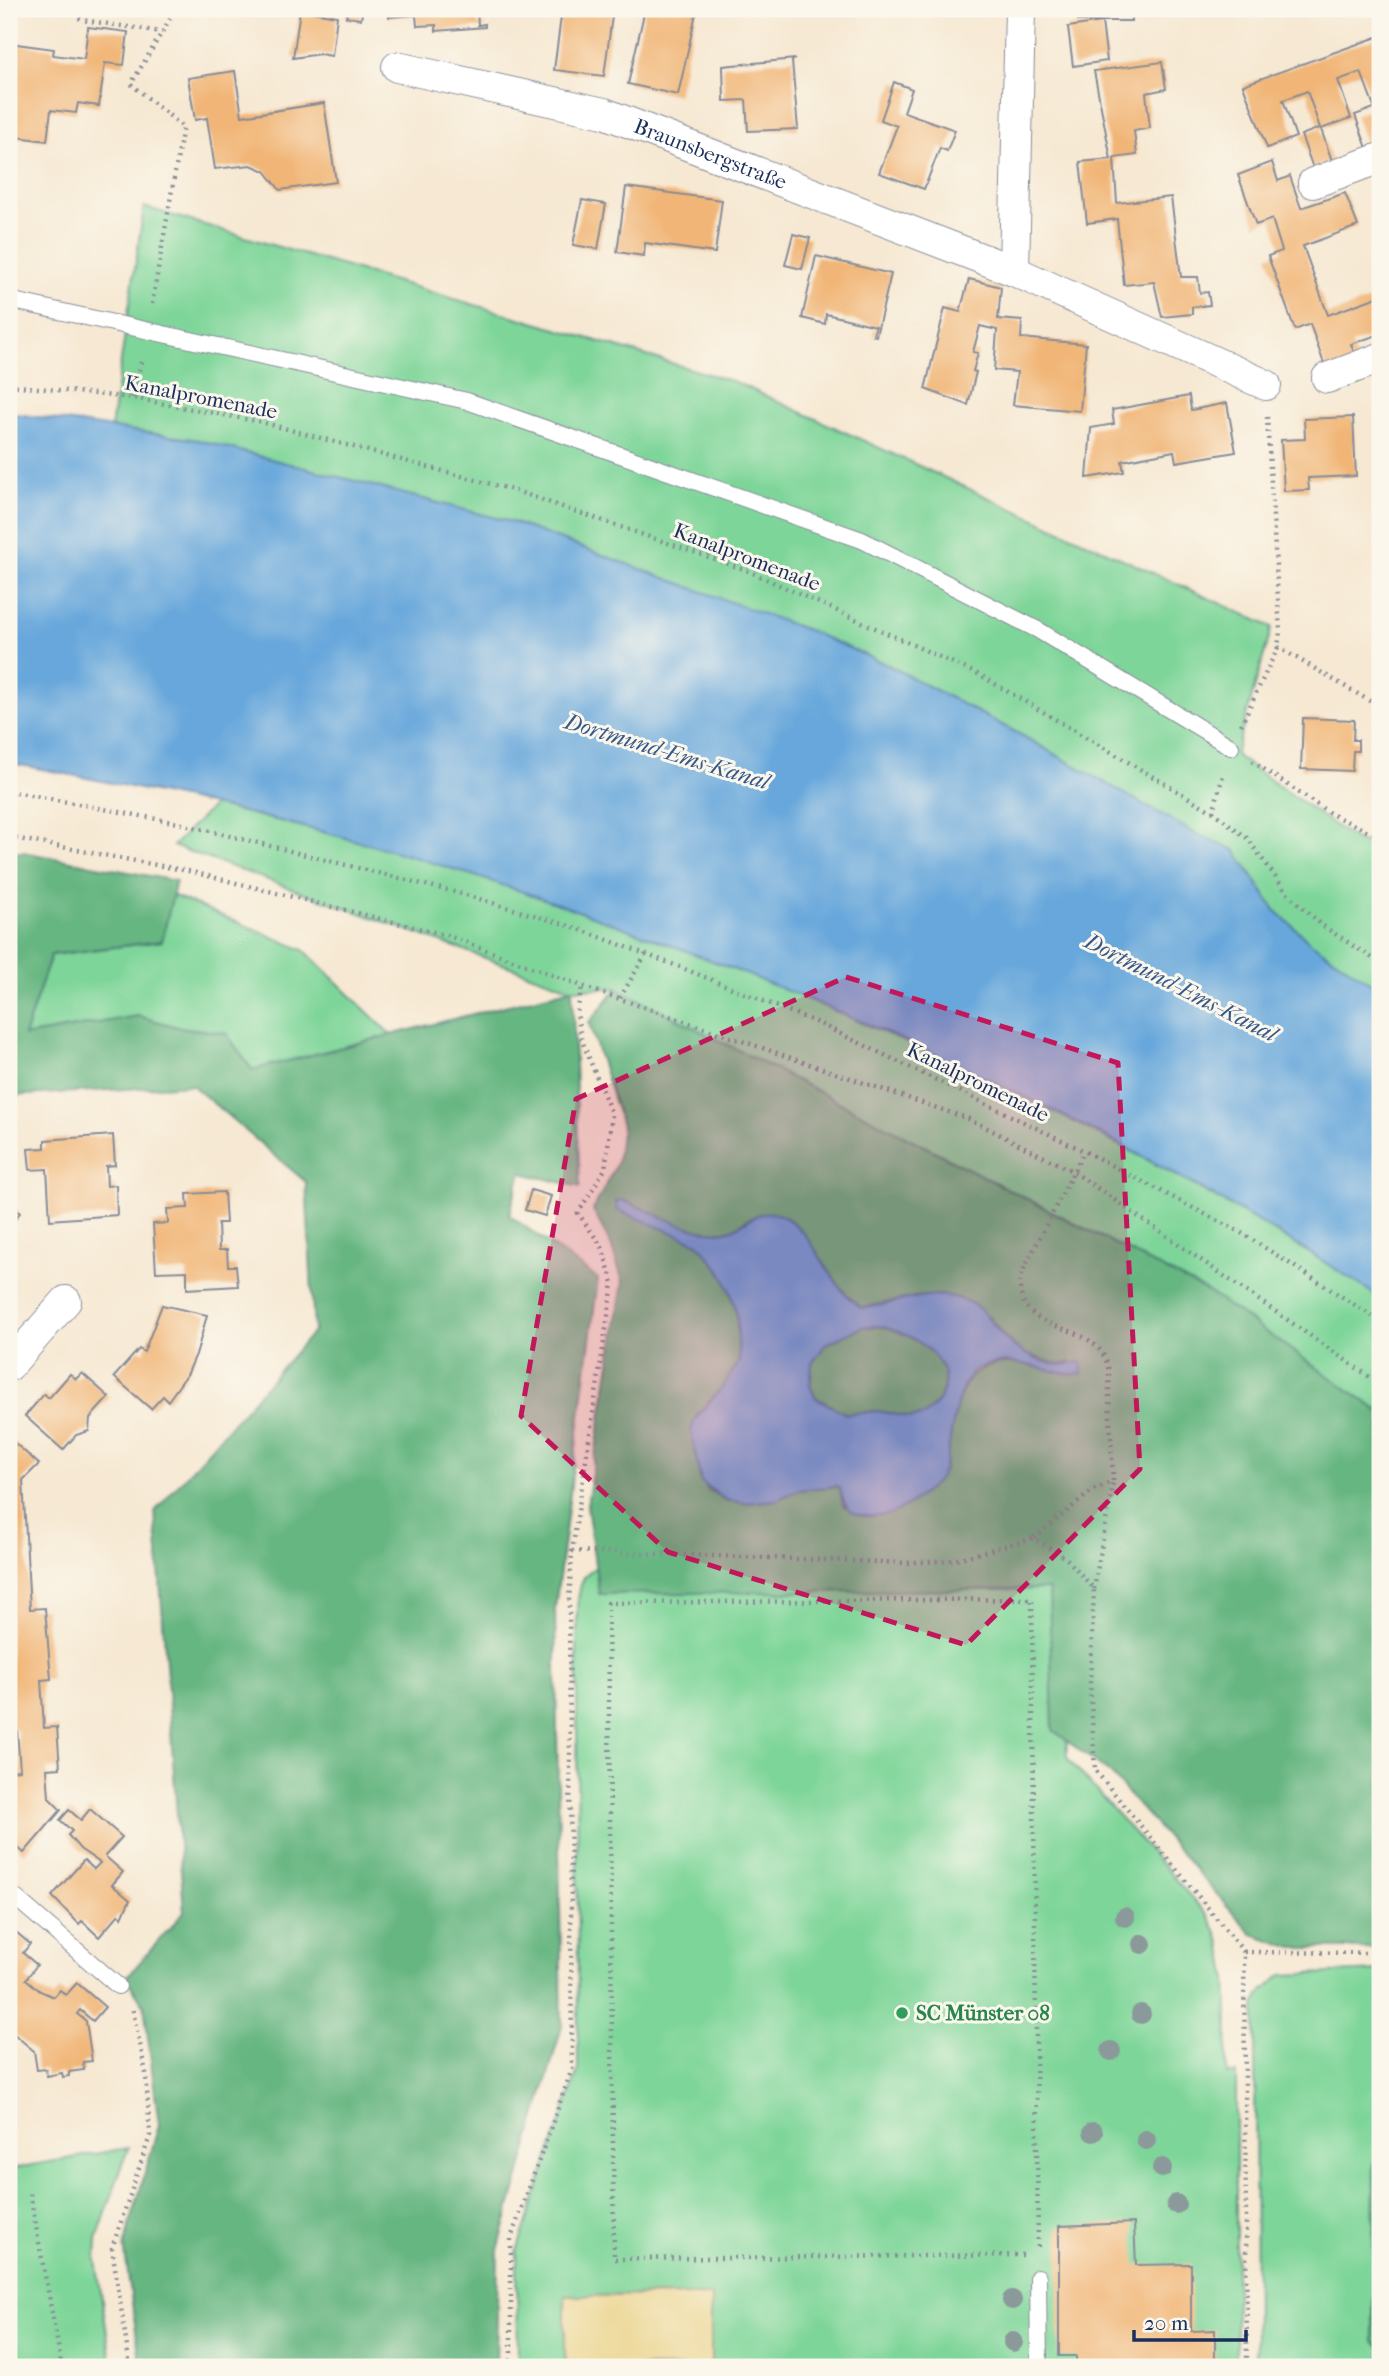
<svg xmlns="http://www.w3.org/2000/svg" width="1389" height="2376" font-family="'IM FELL French Canon',serif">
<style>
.green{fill:#7ed599;stroke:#4c827c;stroke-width:2}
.forest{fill:#66b681;stroke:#407270;stroke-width:2;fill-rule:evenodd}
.sand{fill:#eeda9e;stroke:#84847e;stroke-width:2}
.water{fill:#68a7db;stroke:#426b9c;stroke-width:2;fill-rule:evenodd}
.building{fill:#f1b677}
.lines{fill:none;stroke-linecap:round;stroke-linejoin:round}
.service-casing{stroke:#888c98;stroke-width:18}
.minor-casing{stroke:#888c98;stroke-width:32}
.path{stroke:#888c98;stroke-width:4.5;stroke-dasharray:2 5;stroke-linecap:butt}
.service{stroke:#fff;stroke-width:16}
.minor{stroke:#fff;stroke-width:30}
.tree{fill:#8b999a}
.marked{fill:#c2185b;fill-opacity:0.2;stroke:#c2185b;stroke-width:5;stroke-dasharray:14 9;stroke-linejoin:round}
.leisure-dot{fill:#2e9e5b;stroke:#fbf7ec;stroke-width:2.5}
.labels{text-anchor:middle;stroke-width:6;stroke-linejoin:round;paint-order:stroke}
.street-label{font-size:21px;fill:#1b2f5e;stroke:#fbf7ec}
.leisure-label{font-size:21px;font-weight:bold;fill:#27864d;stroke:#fbf7ec;text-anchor:start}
.water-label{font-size:23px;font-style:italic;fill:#36598a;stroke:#fbf7ec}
</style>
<rect width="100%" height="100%" fill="#fbf7ec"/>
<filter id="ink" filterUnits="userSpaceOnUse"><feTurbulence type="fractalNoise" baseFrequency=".0143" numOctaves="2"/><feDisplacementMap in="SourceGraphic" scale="14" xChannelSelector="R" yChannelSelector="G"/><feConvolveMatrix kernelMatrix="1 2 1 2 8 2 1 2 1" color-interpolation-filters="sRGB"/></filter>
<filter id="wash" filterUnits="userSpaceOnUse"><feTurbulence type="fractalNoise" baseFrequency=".00686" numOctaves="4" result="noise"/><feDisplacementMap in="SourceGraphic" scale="28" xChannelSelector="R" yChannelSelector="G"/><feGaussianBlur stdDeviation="1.57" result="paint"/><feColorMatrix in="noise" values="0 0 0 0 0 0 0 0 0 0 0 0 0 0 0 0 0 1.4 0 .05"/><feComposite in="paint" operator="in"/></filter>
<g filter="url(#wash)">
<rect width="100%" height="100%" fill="#f6e8d2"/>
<g class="green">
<path d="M 144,207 L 735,382 L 1272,627 L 1235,755 L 1354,839 L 1380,850 L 1380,989 L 1311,943 L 1275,910 L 1235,850 L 1196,834 L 1019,734 L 890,666 L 807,630 L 515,523 L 198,440 L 111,428 Z"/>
<path d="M 214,805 C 274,820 335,834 394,851 C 568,901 738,967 903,1041 C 1068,1115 1229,1198 1380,1298 L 1380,1412 L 1210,1293 L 617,988 L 572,989 L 173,846 Z"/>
<path d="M 172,895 L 304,950 L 391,1035 L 252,1070 L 226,1033 L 177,1027 L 138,1016 L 24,1036 L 51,955 L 162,941 Z"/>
<path d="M 617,1561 L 1063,1562 L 1067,1758 L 1209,1917 C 1236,1962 1226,2023 1227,2074 L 1236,2074 L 1236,2367 L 518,2367 L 517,2251 L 578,2070 L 577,1608 C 581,1574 584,1569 617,1561 Z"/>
<path d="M 1380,1971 L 1380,2154 L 1374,2165 L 1373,2340 L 1380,2348 L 1380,2367 L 1256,2367 L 1255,2005 L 1263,1991 L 1282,1975 Z"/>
<path d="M 128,2148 L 97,2239 L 96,2260 L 112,2367 L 12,2367 L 9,2352 L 9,2169 Z"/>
</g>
<g class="forest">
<path d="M 23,852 L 176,881 L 162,941 L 51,955 L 24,1036 L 138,1016 L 177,1027 L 226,1033 L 252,1070 L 572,989 L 580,1187 L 521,1173 L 509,1215 L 598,1279 L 555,1608 L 562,2026 L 498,2250 L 496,2367 L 141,2367 L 124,2245 L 159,2125 L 144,2005 L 126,1978 L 184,1912 L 155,1511 L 314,1331 L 306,1182 L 192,1085 L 9,1096 L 9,853 Z"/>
<path d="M 617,988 L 1210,1293 L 1380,1412 L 1380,1948 L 1293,1948 L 1252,1934 L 1111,1774 L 1053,1730 L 1049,1589 L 599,1594 L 587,1505 L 623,1282 L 611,1245 L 593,1210 L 617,1163 L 622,1126 L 589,1023 ZM 622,1200 C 652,1212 692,1236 725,1231 C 738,1230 743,1220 753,1217 C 760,1214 779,1215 785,1218 C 809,1228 832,1290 862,1308 L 914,1297 L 942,1296 L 989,1317 L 1002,1335 L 1023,1353 L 1060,1365 L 1070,1362 L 1072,1375 C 1061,1370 1049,1370 1036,1367 C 955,1346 955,1409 944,1470 L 862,1516 L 843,1505 L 840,1489 L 836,1486 L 797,1490 L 776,1500 L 745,1503 L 726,1500 L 707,1489 L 691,1432 L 697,1414 L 723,1387 L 739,1362 L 737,1315 L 731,1292 L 720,1270 L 698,1243 Z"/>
<path d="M 878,1326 C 923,1334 973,1374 925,1415 L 912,1418 L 878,1411 L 846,1414 L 816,1398 L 810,1386 L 812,1363 L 826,1344 L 863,1327 Z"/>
<path d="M 1380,2154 L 1380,2348 L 1373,2340 L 1374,2164 Z"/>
</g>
<path class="sand" d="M 711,2295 L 711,2367 L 565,2367 L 565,2296 Z"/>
<g class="water">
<path d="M 9,413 L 198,440 L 515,523 L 807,630 L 890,666 L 1019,734 L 1196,834 L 1235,850 L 1275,910 L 1311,943 L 1380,989 L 1380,1298 C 1166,1155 930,1044 689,952 C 592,915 494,880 393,851 C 267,815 138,787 9,763 Z"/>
<path d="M 622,1200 C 651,1211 687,1232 718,1232 C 744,1232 756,1203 782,1216 C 816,1232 828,1287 862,1308 C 895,1305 930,1287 964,1300 C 980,1306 989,1318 999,1332 C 1012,1348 1038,1364 1060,1365 C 1066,1365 1075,1362 1081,1362 L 1082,1374 C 1050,1377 1009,1350 977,1369 C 953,1384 952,1444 944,1469 C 939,1483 926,1491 915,1500 C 901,1512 886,1517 866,1516 C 848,1516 844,1504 840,1489 L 836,1486 L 797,1490 L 777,1500 L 745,1503 L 726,1500 L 701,1482 L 691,1432 L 694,1420 L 723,1387 L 739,1362 L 737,1315 L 731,1293 L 720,1270 L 698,1243 L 617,1210 L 616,1201 ZM 878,1326 C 923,1334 973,1375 925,1415 L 912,1418 L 878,1411 L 846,1414 L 816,1398 L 810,1386 L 812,1363 L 826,1344 L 863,1327 Z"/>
</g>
<g id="blocks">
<g class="building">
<path d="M 348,9 L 363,9 L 361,19 L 346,17 Z"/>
<path d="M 388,9 L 477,9 L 478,25 L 485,24 L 485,27 L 436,31 L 436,25 L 417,26 L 416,15 L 389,17 Z"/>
<path d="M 562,9 L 613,9 L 604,76 L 554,70 Z"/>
<path d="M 645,9 L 697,9 L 678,95 L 628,84 Z"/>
<rect x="1078" y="9" width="53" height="12"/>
<path d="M 300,10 L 337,16 L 332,56 L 320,54 L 293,58 Z"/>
<path d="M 1102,22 L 1107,61 L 1073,66 L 1068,27 Z"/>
<path d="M 88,27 L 128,32 L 124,65 L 105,63 L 99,106 L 78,103 L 76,113 L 51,110 L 47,141 L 9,136 L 9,43 L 54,49 L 53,55 L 84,59 Z"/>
<path d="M 1380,36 L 1380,107 L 1375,109 L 1361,72 L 1338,80 L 1351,118 L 1321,129 L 1332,161 L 1313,168 L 1301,135 L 1320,128 L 1307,91 L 1283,100 L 1296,137 L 1267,148 L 1243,85 Z"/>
<path d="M 795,59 L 792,61 L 798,129 L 748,131 L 746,100 L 724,101 L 723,66 Z"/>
<path d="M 1162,62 L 1166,89 L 1146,93 L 1150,128 L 1134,131 L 1137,155 L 1114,158 L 1117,203 L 1171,197 L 1181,277 L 1198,277 L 1200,293 L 1208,292 L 1210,305 L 1192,307 L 1192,314 L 1162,317 L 1154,282 L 1124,285 L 1117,219 L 1087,223 L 1080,162 L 1111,159 L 1094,71 Z"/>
<path d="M 235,71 L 242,116 L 324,103 L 336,182 L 280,190 L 265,171 L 251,165 L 215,169 L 207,118 L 195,120 L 188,78 Z"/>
<path d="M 894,82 L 912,89 L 904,112 L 955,130 L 947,151 L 940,148 L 924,189 L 879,173 L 897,126 L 881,120 Z"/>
<path d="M 1374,108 L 1380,124 L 1380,143 L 1367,148 L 1355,115 Z"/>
<path d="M 1272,162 L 1278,181 L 1290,176 L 1301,208 L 1345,193 L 1358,226 L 1303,246 L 1328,315 L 1380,296 L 1380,334 L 1351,344 L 1357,361 L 1327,372 L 1310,324 L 1295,330 L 1268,256 L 1282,251 L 1272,219 L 1256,225 L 1238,175 Z"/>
<path d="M 626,187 L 722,200 L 715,253 L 645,243 L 644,256 L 617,252 Z"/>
<path d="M 582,200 L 606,204 L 598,249 L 573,245 Z"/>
<path d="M 793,234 L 810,238 L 802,269 L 785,265 Z"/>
<path d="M 816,256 L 891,274 L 876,336 L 873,335 L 876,326 L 826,314 L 825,324 L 802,318 Z"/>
<path d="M 969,279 L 1001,287 L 998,319 L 1022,321 L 1021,338 L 1086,344 L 1080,411 L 1013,405 L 1017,372 L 994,370 L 997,330 L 980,326 L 973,352 L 978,353 L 973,371 L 976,372 L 968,405 L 925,389 L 945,308 L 960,312 Z"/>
<path d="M 1189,396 L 1191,410 L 1227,403 L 1236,452 L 1176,462 L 1174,451 L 1122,461 L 1124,472 L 1087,478 L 1091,428 L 1114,424 L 1112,410 Z"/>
<path d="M 1353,417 L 1356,476 L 1308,478 L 1309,490 L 1284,491 L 1281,440 L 1305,439 L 1304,419 Z"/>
<path d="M 1303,718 L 1354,720 L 1353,740 L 1358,740 L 1358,751 L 1353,751 L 1352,771 L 1301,769 Z"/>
<path d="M 113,1135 L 115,1165 L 106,1166 L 107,1186 L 116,1185 L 117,1215 L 50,1220 L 47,1169 L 30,1170 L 28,1149 L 45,1148 L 45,1140 Z"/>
<path d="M 531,1190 L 551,1196 L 545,1216 L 525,1210 Z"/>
<path d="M 224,1192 L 226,1223 L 218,1223 L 219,1250 L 227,1250 L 228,1266 L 236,1266 L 238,1286 L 187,1289 L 187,1271 L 156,1272 L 153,1224 L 168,1223 L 167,1209 L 188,1208 L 187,1194 Z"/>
<path d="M 9,1204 L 20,1213 L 9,1226 Z"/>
<path d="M 162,1305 L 207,1315 L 197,1352 L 188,1373 L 168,1401 L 163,1396 L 151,1409 L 114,1377 L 139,1349 L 144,1352 Z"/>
<path d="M 82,1373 L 109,1397 L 90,1418 L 89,1431 L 76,1435 L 63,1450 L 25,1416 L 44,1394 L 49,1398 L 70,1374 L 76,1379 Z"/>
<path d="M 11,1440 L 39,1464 L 23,1480 L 29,1592 L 30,1609 L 45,1608 L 51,1679 L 41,1680 L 44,1728 L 57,1727 L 60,1768 L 47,1769 L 49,1798 L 61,1810 L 24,1853 L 9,1840 L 9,1771 L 20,1770 L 17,1730 L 9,1730 Z"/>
<path d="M 90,1809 L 122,1837 L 105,1856 L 123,1872 L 112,1885 L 130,1900 L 122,1917 L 119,1914 L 99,1937 L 82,1921 L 79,1924 L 52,1896 L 84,1860 L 94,1869 L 100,1863 L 80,1849 L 68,1835 L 72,1831 L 60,1820 L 69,1810 L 81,1820 Z"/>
<path d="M 9,1926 L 30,1944 L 23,1953 L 37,1965 L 26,1979 L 40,1991 L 54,1997 L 60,1990 L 66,1995 L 77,1983 L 105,2007 L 93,2021 L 80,2010 L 77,2014 L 86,2021 L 92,2061 L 83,2062 L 84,2070 L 69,2072 L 69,2076 L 63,2077 L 62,2073 L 47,2076 L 46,2069 L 37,2070 L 34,2051 L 9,2030 L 12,2020 L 9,2017 Z"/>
<path d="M 1134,2223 L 1136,2265 L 1191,2264 L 1191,2331 L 1215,2330 L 1215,2367 L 1076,2367 L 1076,2356 L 1059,2356 L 1059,2226 Z"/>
</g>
</g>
</g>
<g filter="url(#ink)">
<use href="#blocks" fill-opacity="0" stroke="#888c98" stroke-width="2"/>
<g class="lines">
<defs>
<g id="service">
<path d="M 9,300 L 467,401 L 862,540 L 1038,630 L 1231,747"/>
<path d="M 9,1892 L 118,1986"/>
<path d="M 1038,2277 L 1039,2367"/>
</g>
<g id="minor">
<path id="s1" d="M 397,67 L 604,113 L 1014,271 L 1266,385"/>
<path d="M 1313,183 L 1380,158"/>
<path d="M 1014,271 L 1020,9"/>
<path d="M 1327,378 L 1380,358"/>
<path d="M 9,1366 L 66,1301"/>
</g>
</defs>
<use href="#service" class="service-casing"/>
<use href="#minor" class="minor-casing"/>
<g class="path">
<path d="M 68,9 L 82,20 L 162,32"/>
<path d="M 152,304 L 183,127 L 131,84 L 176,9"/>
<path d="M 9,385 L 133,398 L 261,422 L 513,490 L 746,570 L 980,675 L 1213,812 L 1247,838 L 1287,893 L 1323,926 L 1380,963"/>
<path d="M 133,398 L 142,357"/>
<path d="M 1278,647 L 1380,707"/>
<path d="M 1241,725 L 1278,647 L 1280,632 L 1267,417"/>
<path d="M 1252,761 L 1331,814 L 1380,837"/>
<path d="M 9,791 L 178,823 L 466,895 L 573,927 L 680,967 L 818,1023 L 1084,1151 L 1245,1235 L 1380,1321"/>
<path d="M 1213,812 L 1224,772"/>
<path d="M 9,837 L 188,871 L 446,935 L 582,986 L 969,1119 L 1074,1172 L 1380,1384"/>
<path d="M 620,998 L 646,954"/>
<path d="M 1034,1538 L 1093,1490 L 1113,1481 C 1112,1452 1110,1423 1109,1395 C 1109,1385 1110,1372 1107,1363 C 1091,1315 1016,1341 1020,1277 L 1084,1151"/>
<path d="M 572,1551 L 907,1563 L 954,1560 L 1034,1538 L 1068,1560 L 1094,1589 L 1090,1684 L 1095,1770 L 1244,1952 L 1247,2367"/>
<path d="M 1094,1589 L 1113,1481"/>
<path d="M 1244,1952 L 1380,1953"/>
<path d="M 30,2194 L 62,2367"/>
<path d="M 1023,2255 L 614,2259 L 608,1603 L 1032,1599 L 1038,2251"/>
<path d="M 130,2367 L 112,2248 L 150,2136 L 146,2073 L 132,2006"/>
<path d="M 511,2367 L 511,2238 L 572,2069 L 569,1602 L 572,1551 L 613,1283 L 602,1247 L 578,1213 L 605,1169 L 612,1115 L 581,1038 L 577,1012 L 582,986"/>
</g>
<use href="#service" class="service"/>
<use href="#minor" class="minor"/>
</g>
<g class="tree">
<circle cx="1125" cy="1917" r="10"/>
<circle cx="1142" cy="1944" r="10"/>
<circle cx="1141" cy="2014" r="10"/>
<circle cx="1111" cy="2051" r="10"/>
<circle cx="1093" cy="2132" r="10"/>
<circle cx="1146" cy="2140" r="10"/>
<circle cx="1162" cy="2168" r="10"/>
<circle cx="1176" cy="2204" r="10"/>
<circle cx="1012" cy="2300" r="10"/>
<circle cx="1013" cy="2342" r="10"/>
</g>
</g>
<path class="marked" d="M 846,977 L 1118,1063 L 1140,1469 L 966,1645 L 668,1552 L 521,1416 L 576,1099 Z"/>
<circle class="leisure-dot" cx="902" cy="2013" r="7"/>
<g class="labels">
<g class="street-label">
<text dy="7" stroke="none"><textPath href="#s1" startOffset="326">Braunsbergstraße</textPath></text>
<text transform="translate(201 397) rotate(11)" y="7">Kanalpromenade</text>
<text transform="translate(747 557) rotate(21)" y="7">Kanalpromenade</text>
<text transform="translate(978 1082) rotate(26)" y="7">Kanalpromenade</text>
</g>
<g class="leisure-label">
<text x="916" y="2020">SC Münster 08</text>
</g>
<g class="water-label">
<text transform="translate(667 751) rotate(17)" y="8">Dortmund-Ems-Kanal</text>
<text transform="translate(1181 987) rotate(27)" y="8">Dortmund-Ems-Kanal</text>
</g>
</g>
<rect width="1389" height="2376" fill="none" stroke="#fbf7ec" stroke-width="35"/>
<path d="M1134 2330v10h112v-10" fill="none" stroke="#1b2f5e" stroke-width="3.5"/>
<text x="1144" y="2330" font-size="21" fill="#1b2f5e" stroke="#fbf7ec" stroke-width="5" paint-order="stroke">20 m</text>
</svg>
